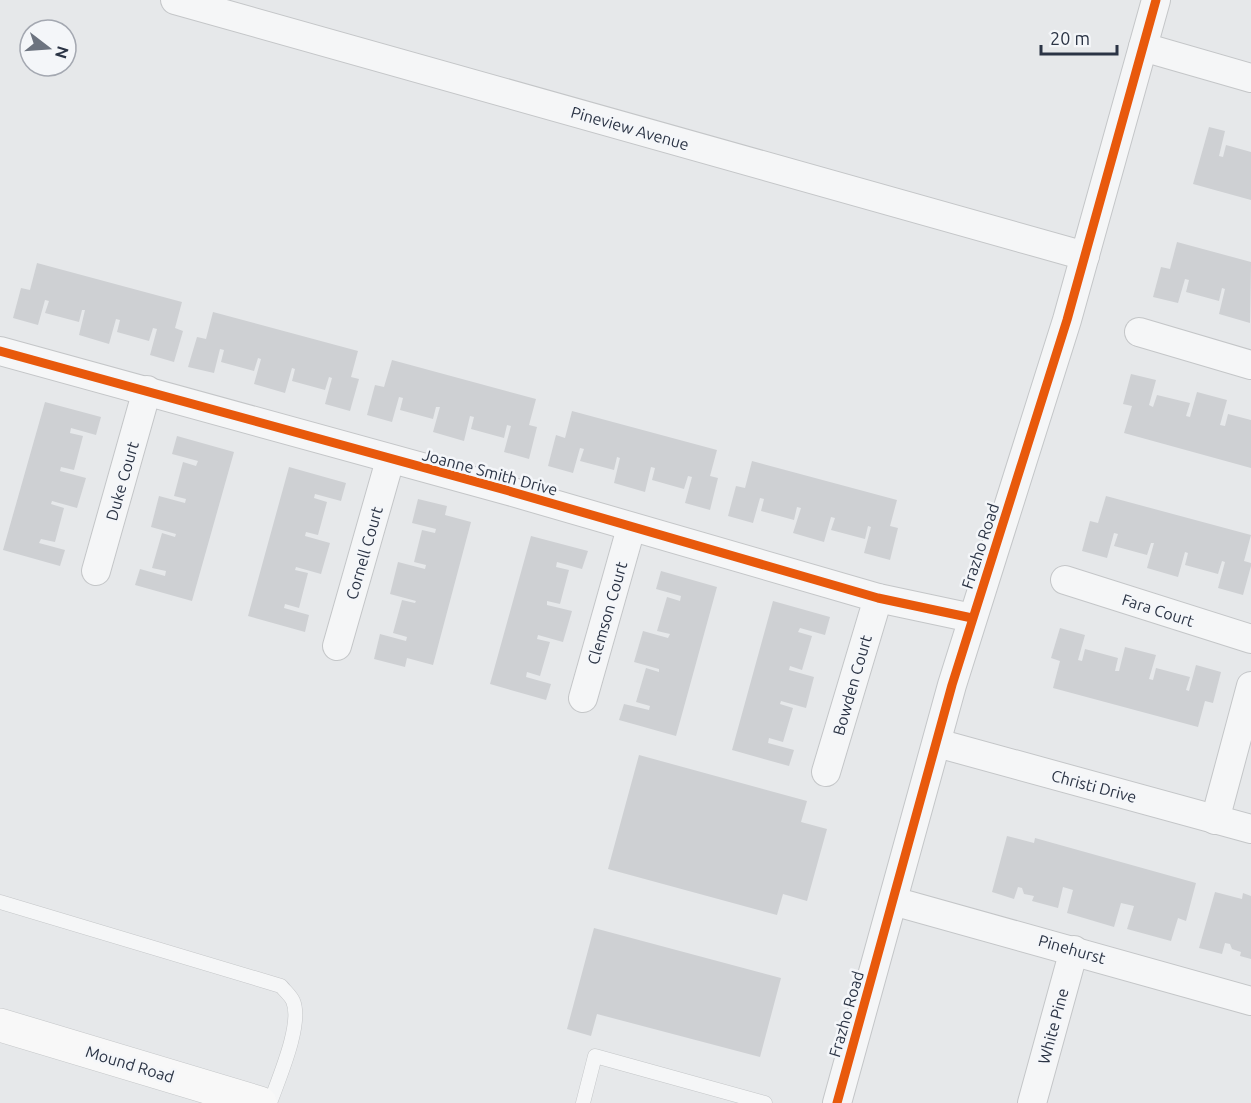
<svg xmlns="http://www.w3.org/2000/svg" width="1251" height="1103" font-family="Ubuntu,sans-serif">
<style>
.building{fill:#ced0d3}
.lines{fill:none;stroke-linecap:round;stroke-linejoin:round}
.lane-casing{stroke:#c4c6c8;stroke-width:15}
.street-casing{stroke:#c4c6c8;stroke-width:30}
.secondary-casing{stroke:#c4c6c8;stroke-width:34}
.lane{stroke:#f5f6f7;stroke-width:14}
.street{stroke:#f5f6f7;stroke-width:28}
.secondary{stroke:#f8f8f8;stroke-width:33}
.cycleway-casing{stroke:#f4f6f9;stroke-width:13}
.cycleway{stroke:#e8590c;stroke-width:9}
.labels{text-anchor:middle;stroke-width:5;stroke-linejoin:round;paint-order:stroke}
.street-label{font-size:16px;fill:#2b3445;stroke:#f4f6f9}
</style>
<rect width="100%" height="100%" fill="#e6e8ea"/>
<g class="building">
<path d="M 1209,127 L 1225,131 L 1219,156 L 1223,157 L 1226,145 L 1251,152 L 1251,200 L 1193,184 Z"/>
<path d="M 1177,242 L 1251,262 L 1250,323 L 1219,314 L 1225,289 L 1222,288 L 1219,301 L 1186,292 L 1189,280 L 1185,279 L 1178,303 L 1153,297 L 1161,267 L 1170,269 Z"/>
<path d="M 37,263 L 182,302 L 175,328 L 183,331 L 174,362 L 150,355 L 157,329 L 153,328 L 149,341 L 117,332 L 120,320 L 116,319 L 109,344 L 79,335 L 85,310 L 82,310 L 79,322 L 45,313 L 49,301 L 45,300 L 38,325 L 13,318 L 21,288 L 30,290 Z"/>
<path d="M 213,312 L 358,351 L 351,377 L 359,379 L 350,411 L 325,404 L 332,378 L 329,377 L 325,390 L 292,381 L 295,369 L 292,368 L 285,393 L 254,384 L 261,359 L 258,358 L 254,371 L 221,362 L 224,350 L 220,349 L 214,373 L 188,367 L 197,337 L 206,339 Z"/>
<path d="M 392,360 L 536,399 L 529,425 L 537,427 L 529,459 L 504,452 L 511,426 L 507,425 L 504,438 L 471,429 L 474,417 L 470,416 L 464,441 L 433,432 L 440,407 L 436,407 L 433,419 L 400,410 L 403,398 L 399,397 L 392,422 L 367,415 L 375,385 L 384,387 Z"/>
<path d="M 1131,374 L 1156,380 L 1149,405 L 1153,407 L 1157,395 L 1190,403 L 1186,416 L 1190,417 L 1197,392 L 1227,400 L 1220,425 L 1225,426 L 1228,414 L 1251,420 L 1251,468 L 1124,433 L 1132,406 L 1123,404 Z"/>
<path d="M 45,402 L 101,417 L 96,435 L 71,428 L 70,433 L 83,436 L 74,470 L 61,467 L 60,471 L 86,478 L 77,508 L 52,501 L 51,504 L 64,508 L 55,542 L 41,539 L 39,543 L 65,550 L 60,566 L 3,550 Z"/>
<path d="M 572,411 L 717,450 L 710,476 L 718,478 L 710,510 L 685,503 L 692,477 L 688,476 L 684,489 L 652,480 L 655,468 L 651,467 L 645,492 L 614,483 L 620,458 L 617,457 L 614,470 L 580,461 L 584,449 L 580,448 L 573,473 L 548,466 L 556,435 L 565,438 Z"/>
<path d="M 177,436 L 234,452 L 192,601 L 135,585 L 140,569 L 165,576 L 166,571 L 152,568 L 162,533 L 175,537 L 176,534 L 151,527 L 159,496 L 185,503 L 186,499 L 174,496 L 183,462 L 196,466 L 198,461 L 172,454 Z"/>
<path d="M 752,461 L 897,500 L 890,526 L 898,528 L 890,560 L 864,553 L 871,527 L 868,526 L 865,539 L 831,530 L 835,518 L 831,517 L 824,542 L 793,533 L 801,508 L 797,507 L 794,520 L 761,511 L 764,499 L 760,498 L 753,523 L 728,516 L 736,486 L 745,488 Z"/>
<path d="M 289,467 L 346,483 L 341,501 L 315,494 L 314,498 L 327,502 L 318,535 L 306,532 L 305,536 L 330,543 L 321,574 L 296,567 L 295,570 L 308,573 L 299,608 L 285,604 L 284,608 L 309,615 L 305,632 L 248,616 Z"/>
<path d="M 1106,496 L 1251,535 L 1244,561 L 1251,563 L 1251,566 L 1243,595 L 1218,588 L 1225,562 L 1222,561 L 1218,574 L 1185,565 L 1188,553 L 1185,552 L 1178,577 L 1147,568 L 1154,543 L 1151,543 L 1147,555 L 1114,546 L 1118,534 L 1114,533 L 1107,558 L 1082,551 L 1090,521 L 1098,523 Z"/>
<path d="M 418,499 L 447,506 L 445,515 L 471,522 L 433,665 L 407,658 L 405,667 L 374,659 L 380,634 L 406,641 L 407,637 L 393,633 L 402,600 L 415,603 L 416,601 L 390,594 L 398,562 L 425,569 L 426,565 L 414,562 L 422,530 L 435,533 L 436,529 L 412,523 Z"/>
<path d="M 531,536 L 588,551 L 582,569 L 557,562 L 556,567 L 569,570 L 560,604 L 547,601 L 547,605 L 572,611 L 563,642 L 538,635 L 537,639 L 550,642 L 540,676 L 527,672 L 526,677 L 551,684 L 546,700 L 490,684 Z"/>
<path d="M 661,571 L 717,587 L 676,736 L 619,720 L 624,704 L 649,710 L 650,706 L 636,702 L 646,668 L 659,672 L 659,669 L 634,662 L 643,631 L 668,638 L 670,634 L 657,631 L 667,597 L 680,601 L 681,596 L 656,589 Z"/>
<path d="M 773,601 L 830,617 L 825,635 L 800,628 L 798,632 L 812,636 L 802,670 L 790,666 L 789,670 L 814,677 L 806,708 L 781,701 L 780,704 L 793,708 L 783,742 L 769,738 L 768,743 L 794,750 L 789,766 L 732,750 Z"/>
<path d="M 1060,628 L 1085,635 L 1078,660 L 1082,661 L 1085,649 L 1118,658 L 1115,671 L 1119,671 L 1125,647 L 1156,655 L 1149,679 L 1153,680 L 1156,668 L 1190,677 L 1186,690 L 1189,691 L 1196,665 L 1221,672 L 1213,703 L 1205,701 L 1198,727 L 1053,688 L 1060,661 L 1051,658 Z"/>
<path d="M 639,755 L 807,801 L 801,822 L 827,829 L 807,901 L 783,894 L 777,915 L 608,869 Z"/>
<path d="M 1007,836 L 1034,843 L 1035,838 L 1196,883 L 1186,921 L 1178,918 L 1171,941 L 1127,929 L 1134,906 L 1121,903 L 1114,927 L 1067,913 L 1073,890 L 1063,887 L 1058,908 L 1032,901 L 1034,896 L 1024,894 L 1022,888 L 1018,887 L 1014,899 L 992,892 Z"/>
<path d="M 1215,892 L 1242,899 L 1243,893 L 1251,896 L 1251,959 L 1240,956 L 1241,952 L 1232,949 L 1230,944 L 1225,943 L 1222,954 L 1199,948 Z"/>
<path d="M 594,928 L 781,978 L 760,1057 L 597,1014 L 591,1036 L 567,1029 Z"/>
</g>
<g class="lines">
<defs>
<g id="lane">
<path d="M 0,902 L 281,986 C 285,991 291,996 293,1001 C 303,1024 278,1080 270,1103"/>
<path d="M 583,1103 L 595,1056 L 765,1103"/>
</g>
<g id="street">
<path d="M 175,0 L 1085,256"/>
<path d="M 1143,47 L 1251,78"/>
<path d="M 1139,332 L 1251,365"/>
<path d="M 0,351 L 509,491 L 878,598 L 972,618"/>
<path d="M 96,571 L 147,390"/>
<path d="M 1065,580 L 1251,639"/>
<path d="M 337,646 L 390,460"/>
<path d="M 583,698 L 631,528"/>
<path d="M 937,743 L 1251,829"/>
<path d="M 826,772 L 878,598"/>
<path d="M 1215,820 L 1251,686"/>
<path d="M 893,901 L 1251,1001"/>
<path d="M 837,1103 L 952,685 L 1067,320 L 1156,0"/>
<path d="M 1032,1103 L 1074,950"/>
</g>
<path id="secondary" d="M 0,1025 L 260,1103"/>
</defs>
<use href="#lane" class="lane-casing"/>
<use href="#street" class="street-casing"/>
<use href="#secondary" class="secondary-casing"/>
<use href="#lane" class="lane"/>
<use href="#street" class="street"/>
<use href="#secondary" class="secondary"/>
<defs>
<g id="cycleway">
<path d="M 0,351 L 509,491 L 878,598 L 972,618"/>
<path d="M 837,1103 L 952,685 L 1067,320 L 1156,0"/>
</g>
</defs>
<use href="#cycleway" class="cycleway-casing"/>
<use href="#cycleway" class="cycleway"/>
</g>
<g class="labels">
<g class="street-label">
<text transform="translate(630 128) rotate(16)" y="6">Pineview Avenue</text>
<text transform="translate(490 472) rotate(15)" y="6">Joanne Smith Drive</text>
<text transform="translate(122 481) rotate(-74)" y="6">Duke Court</text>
<text transform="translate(980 546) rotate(-72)" y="6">Frazho Road</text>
<text transform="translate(364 553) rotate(-74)" y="6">Cornell Court</text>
<text transform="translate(1158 610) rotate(18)" y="6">Fara Court</text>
<text transform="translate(607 613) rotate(-74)" y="6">Clemson Court</text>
<text transform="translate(852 685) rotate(-74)" y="6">Bowden Court</text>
<text transform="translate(1094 786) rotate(15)" y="6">Christi Drive</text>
<text transform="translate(1072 949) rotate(16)" y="6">Pinehurst</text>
<text transform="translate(846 1014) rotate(-74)" y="6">Frazho Road</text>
<text transform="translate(1053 1026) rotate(-75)" y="6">White Pine</text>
<text transform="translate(130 1064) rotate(17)" y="6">Mound Road</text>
</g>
</g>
<g transform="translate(48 48) rotate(107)"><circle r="28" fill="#f4f6f9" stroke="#a4a8b1" stroke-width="1.5"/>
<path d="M0-4.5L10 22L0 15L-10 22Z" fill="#6c737f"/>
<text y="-9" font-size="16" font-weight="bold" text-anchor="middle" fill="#2b3445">N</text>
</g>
<path d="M1041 45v9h76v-9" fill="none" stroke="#2b3445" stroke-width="3"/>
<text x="1050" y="45" font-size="18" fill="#2b3445" stroke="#f4f6f9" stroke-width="4.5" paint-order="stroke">20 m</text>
</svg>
